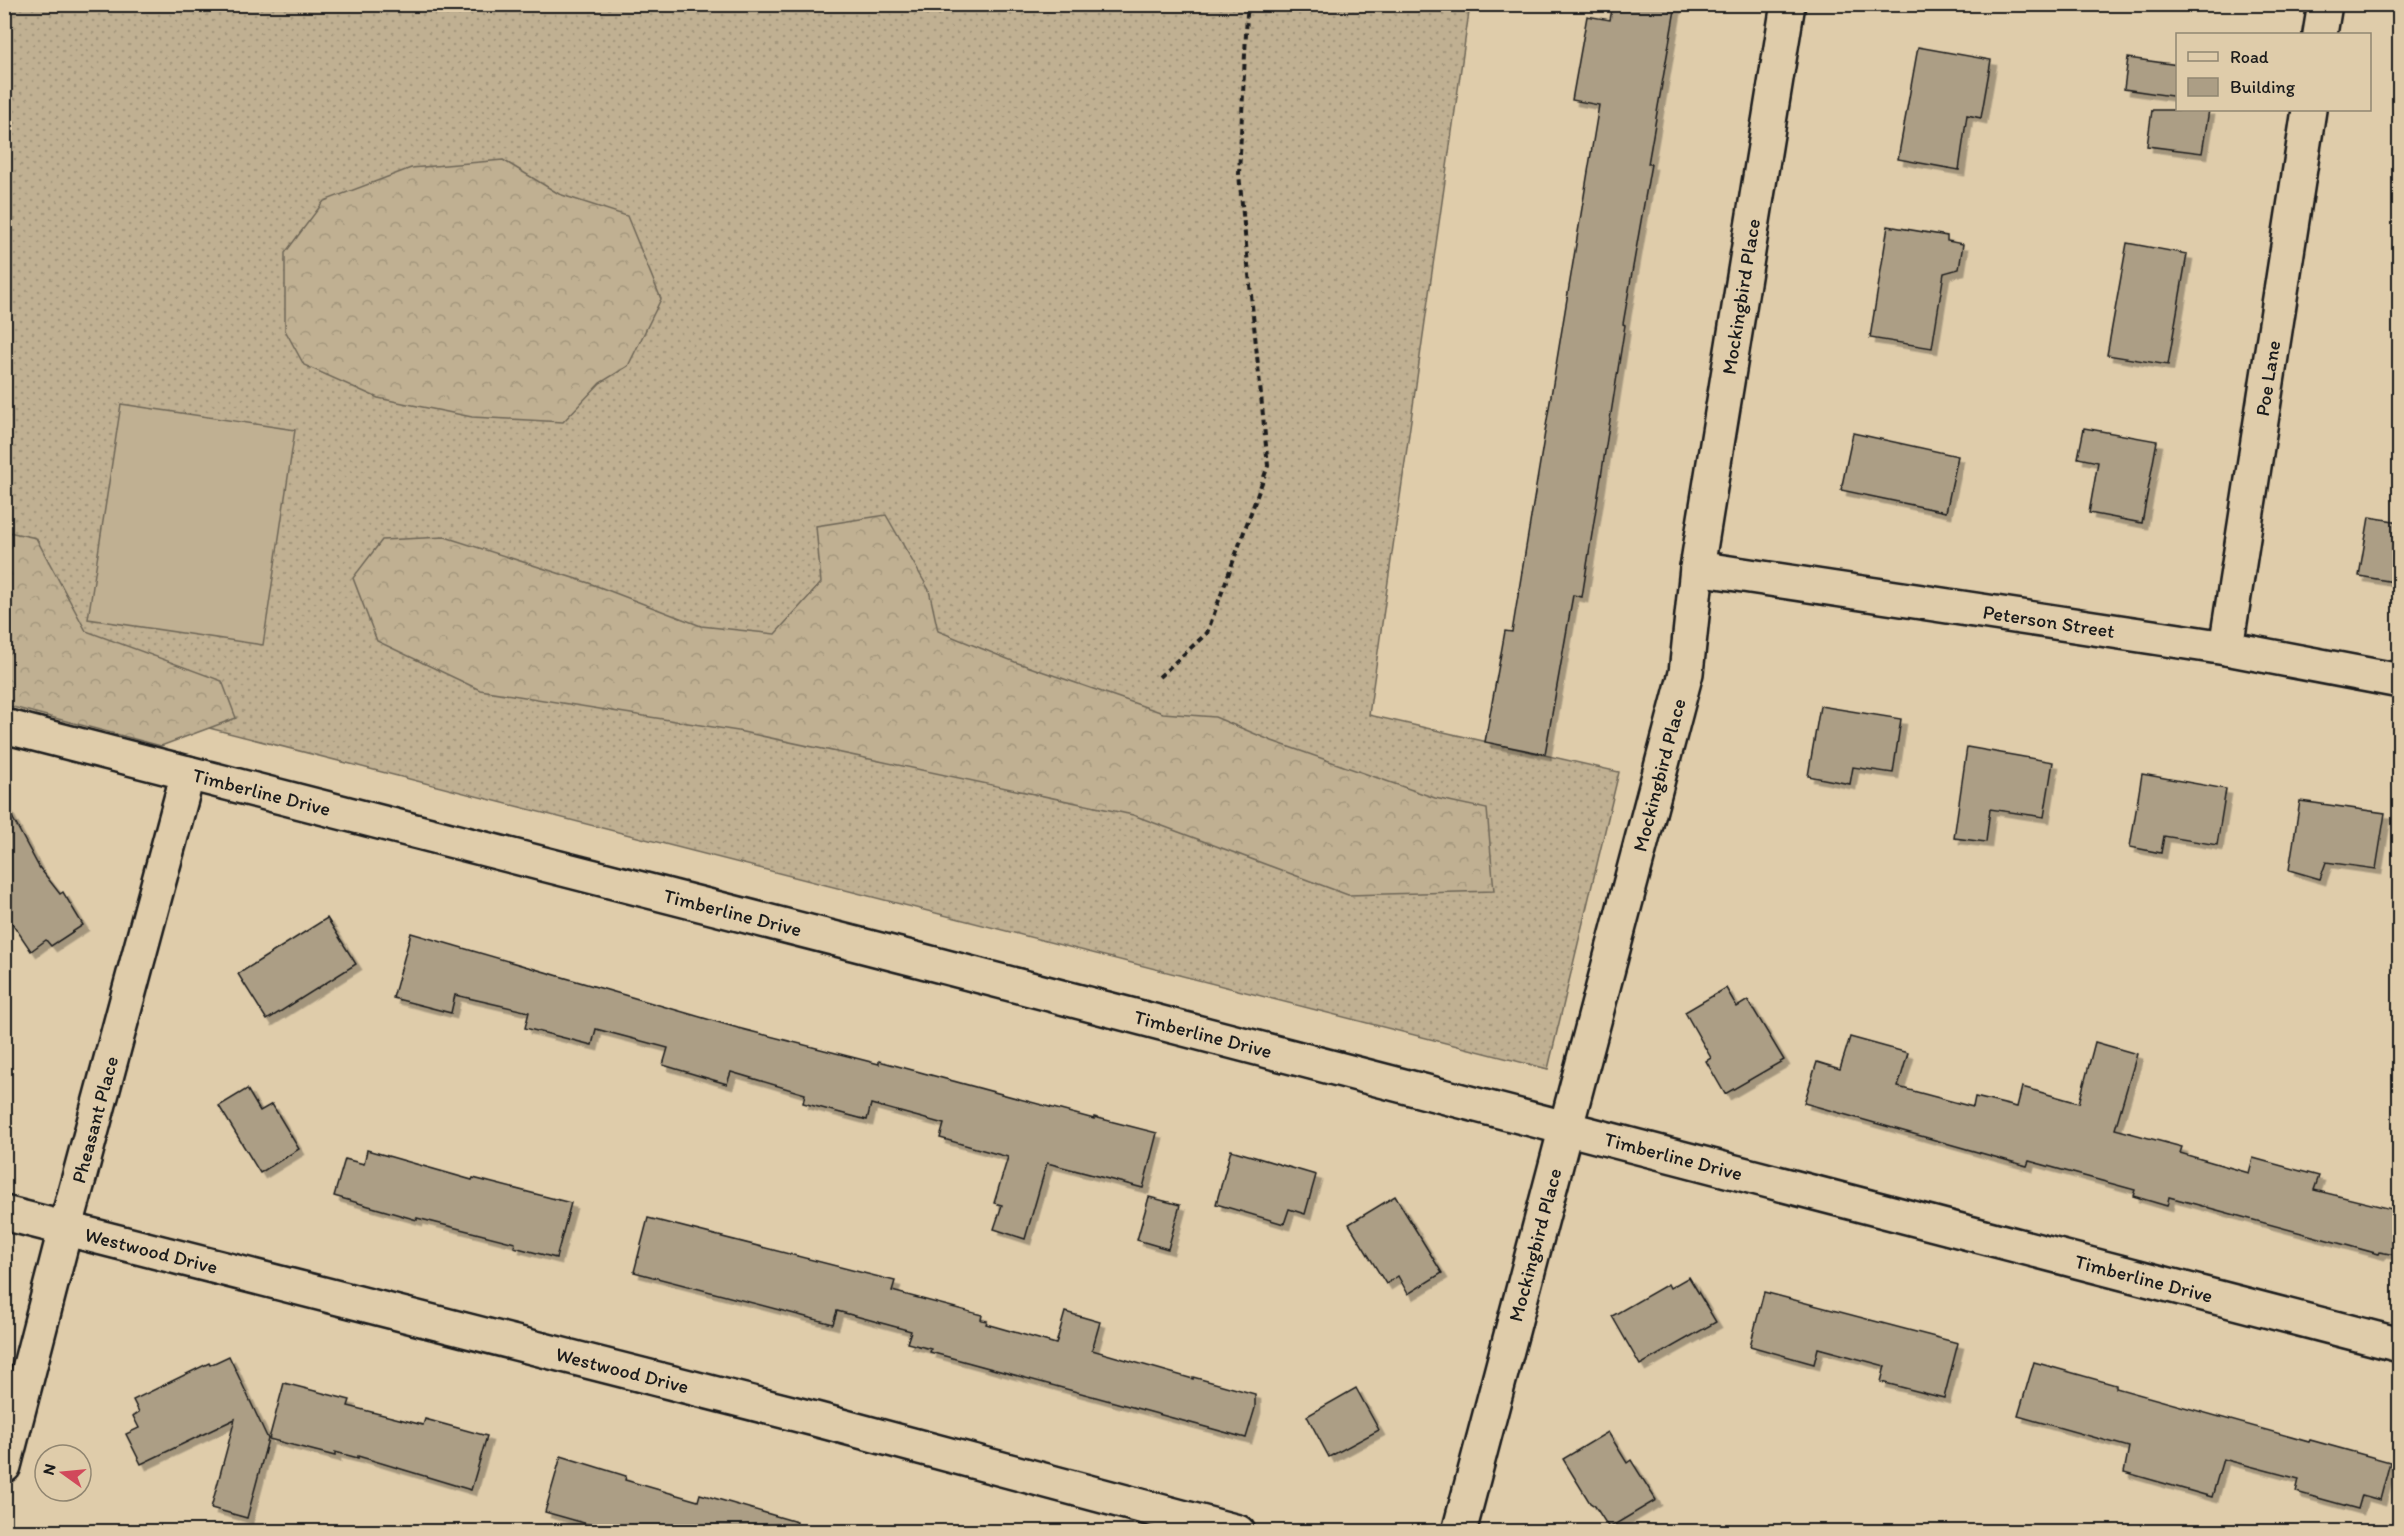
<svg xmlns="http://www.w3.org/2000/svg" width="2404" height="1536" font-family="Itim,sans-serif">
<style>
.grass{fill:url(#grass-dots);stroke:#6e6657;stroke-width:1.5}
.forest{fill:url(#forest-crowns);stroke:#6e6657;stroke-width:1.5}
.garden{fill:#c0b092;stroke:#6e6657;stroke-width:1.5}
.building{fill:#ac9e85;stroke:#1c1c1c;stroke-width:1.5;filter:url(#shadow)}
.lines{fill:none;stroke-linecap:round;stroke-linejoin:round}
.minor-casing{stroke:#1c1c1c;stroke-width:38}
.path{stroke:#1c1c1c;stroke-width:4;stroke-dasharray:6 4.5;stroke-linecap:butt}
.minor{stroke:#dfccaa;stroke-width:33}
.labels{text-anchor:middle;stroke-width:5;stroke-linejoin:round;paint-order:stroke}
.street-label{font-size:20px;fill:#1c1c1c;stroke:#dfccaa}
</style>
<defs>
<pattern id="grass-dots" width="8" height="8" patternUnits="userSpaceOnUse" patternTransform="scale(1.5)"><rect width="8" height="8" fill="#c0b092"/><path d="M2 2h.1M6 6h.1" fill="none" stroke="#a4977d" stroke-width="1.8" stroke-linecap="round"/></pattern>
<pattern id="forest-crowns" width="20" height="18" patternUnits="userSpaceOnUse" patternTransform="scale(1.5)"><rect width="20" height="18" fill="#c0b092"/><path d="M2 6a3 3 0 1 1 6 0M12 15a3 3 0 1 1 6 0" fill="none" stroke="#a4977d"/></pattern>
<filter id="shadow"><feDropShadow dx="5.5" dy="5.5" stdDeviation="0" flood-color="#0004"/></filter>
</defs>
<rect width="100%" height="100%" fill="#dfccaa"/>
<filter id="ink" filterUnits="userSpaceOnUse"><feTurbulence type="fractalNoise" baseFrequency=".0167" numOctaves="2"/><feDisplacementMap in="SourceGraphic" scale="12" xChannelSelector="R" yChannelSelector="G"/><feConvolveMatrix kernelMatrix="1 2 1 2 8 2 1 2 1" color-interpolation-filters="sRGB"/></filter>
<g filter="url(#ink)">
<path class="grass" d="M 4,5 L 1470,5 L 1369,715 L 1619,772 L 1548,1069 L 5,676 Z"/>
<g class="forest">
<path d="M 503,160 L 559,194 L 627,216 L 661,299 L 628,366 L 600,383 L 563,422 L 472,417 L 378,398 L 304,365 L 285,330 L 285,253 L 324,201 L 411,168 Z"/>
<path d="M 886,515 L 929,590 L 938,631 L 1015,662 L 1163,713 L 1215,717 L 1272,741 L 1435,798 L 1487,809 L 1494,891 L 1348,895 L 1133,815 L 738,731 L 480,690 L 377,641 L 353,578 L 382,540 L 445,537 L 589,583 L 701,626 L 775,634 L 821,583 L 816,526 Z"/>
<path d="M 4,531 L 36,538 L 86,631 L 222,681 L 236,718 L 161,746 L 5,705 Z"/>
</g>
<path class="garden" d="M 121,404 L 295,430 L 263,645 L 88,619 Z"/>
<g class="building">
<path d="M 1613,4 L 1676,4 L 1648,164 L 1651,164 L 1623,324 L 1625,325 L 1582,597 L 1573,595 L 1545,754 L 1485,742 L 1505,631 L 1512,632 L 1599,105 L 1572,100 L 1587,16 L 1610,20 Z"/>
<path d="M 1918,47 L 1991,60 L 1981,118 L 1967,115 L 1959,170 L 1898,159 Z"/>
<path d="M 2128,58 L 2178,65 L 2178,97 L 2124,89 Z"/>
<path d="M 2152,110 L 2209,110 L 2202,153 L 2147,146 Z"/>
<path d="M 1888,226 L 1947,236 L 1947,241 L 1963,244 L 1959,269 L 1944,273 L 1932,348 L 1870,338 Z"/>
<path d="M 2127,243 L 2187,254 L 2168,365 L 2107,355 Z"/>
<path d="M 2084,428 L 2157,441 L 2142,523 L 2089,513 L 2098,462 L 2078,458 Z"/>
<path d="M 1853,433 L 1958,456 L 1946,512 L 1841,490 Z"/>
<path d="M 2369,517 L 2400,522 L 2400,583 L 2359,576 Z"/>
<path d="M 1820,706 L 1901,719 L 1893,773 L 1853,767 L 1850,784 L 1808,776 Z"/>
<path d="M 1967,747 L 2053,762 L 2044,817 L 1990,809 L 1986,842 L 1954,838 Z"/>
<path d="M 2142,774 L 2226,789 L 2217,845 L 2164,836 L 2161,853 L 2130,847 Z"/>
<path d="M 2300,801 L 2385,813 L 2376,869 L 2326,862 L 2320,879 L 2289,870 Z"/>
<path d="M 4,802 L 39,867 L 60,894 L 63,892 L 83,925 L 51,946 L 46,940 L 31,951 L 4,911 Z"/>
<path d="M 327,918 L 356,964 L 267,1020 L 238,974 Z"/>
<path d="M 411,933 L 738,1028 L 879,1064 L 879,1061 L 1094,1119 L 1094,1117 L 1157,1133 L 1143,1188 L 1047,1163 L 1025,1239 L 994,1229 L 1002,1205 L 994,1203 L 1008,1157 L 940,1138 L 944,1124 L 871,1104 L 867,1120 L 803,1103 L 805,1094 L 731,1072 L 727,1084 L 663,1065 L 668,1048 L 596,1029 L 592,1045 L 525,1028 L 529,1012 L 455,995 L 451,1013 L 393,998 Z"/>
<path d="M 1726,988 L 1737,1007 L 1748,1000 L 1784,1060 L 1725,1094 L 1706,1061 L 1711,1058 L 1685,1012 Z"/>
<path d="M 1850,1037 L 1908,1053 L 1898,1087 L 1973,1107 L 1975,1097 L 2017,1107 L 2022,1087 L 2079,1103 L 2095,1042 L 2137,1054 L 2115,1129 L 2182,1147 L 2180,1153 L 2249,1173 L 2253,1158 L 2319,1176 L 2314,1190 L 2400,1211 L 2400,1256 L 2380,1252 L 2379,1254 L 2169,1197 L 2167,1206 L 2133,1196 L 2135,1190 L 2102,1181 L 2029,1161 L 2027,1166 L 1804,1103 L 1817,1062 L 1840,1069 Z"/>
<path d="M 247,1089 L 260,1111 L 272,1104 L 299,1149 L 260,1173 L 219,1106 Z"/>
<path d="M 367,1150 L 472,1180 L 473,1178 L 571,1203 L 556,1258 L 514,1247 L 515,1243 L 417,1218 L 417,1220 L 334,1196 L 345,1159 L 364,1164 Z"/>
<path d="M 1231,1150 L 1316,1175 L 1305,1214 L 1289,1209 L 1284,1224 L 1216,1204 Z"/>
<path d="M 1395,1196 L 1442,1273 L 1408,1294 L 1398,1276 L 1386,1284 L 1349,1224 Z"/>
<path d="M 1149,1197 L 1180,1205 L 1168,1249 L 1137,1240 Z"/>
<path d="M 648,1218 L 895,1281 L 892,1291 L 982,1315 L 981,1320 L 987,1321 L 986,1324 L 1056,1344 L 1065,1312 L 1100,1322 L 1092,1350 L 1193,1379 L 1193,1377 L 1255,1394 L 1255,1408 L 1246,1438 L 930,1352 L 931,1349 L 907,1343 L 911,1331 L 837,1311 L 833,1324 L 634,1272 Z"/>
<path d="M 1689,1277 L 1716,1322 L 1640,1365 L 1612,1316 L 1668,1284 L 1670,1288 Z"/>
<path d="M 1764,1292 L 1958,1343 L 1944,1398 L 1881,1382 L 1885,1366 L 1818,1348 L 1814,1364 L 1750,1346 Z"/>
<path d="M 229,1356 L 268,1439 L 247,1518 L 211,1508 L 235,1419 L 141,1464 L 126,1434 L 139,1428 L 133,1416 L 139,1412 L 133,1400 L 209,1363 L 210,1365 Z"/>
<path d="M 2034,1362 L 2116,1385 L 2116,1388 L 2309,1442 L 2310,1440 L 2390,1462 L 2380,1500 L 2362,1495 L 2358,1509 L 2296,1492 L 2299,1479 L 2223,1459 L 2212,1497 L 2124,1472 L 2129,1447 L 2018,1416 Z"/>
<path d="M 284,1383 L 350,1400 L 348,1406 L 423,1425 L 425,1419 L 487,1436 L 471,1490 L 358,1456 L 358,1458 L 335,1452 L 335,1456 L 269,1439 Z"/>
<path d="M 1356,1388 L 1379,1430 L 1329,1457 L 1307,1416 Z"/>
<path d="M 1608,1432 L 1627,1463 L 1631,1460 L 1656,1500 L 1609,1528 L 1595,1506 L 1590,1503 L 1563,1459 Z"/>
<path d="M 561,1456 L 626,1476 L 625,1480 L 698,1501 L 700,1494 L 797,1522 L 795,1532 L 616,1532 L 545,1512 Z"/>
</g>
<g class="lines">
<defs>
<g id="minor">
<path d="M 2320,34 L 2325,4"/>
<path id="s1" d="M 1697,568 L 2226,648 L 2400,681"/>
<path id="s2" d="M 2226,648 L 2309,110"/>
<path id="s3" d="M 4,726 L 915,959 L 2400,1345"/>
<path id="s4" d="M 4,1213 L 815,1419 L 1238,1532"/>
<path id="s5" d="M 4,1466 L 65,1230 L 188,773"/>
<path id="s6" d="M 1459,1532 L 1686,673 L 1697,568 L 1788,4"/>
</g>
</defs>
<use href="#minor" class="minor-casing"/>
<path class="path" d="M 1159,677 L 1207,633 L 1268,466 L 1239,174 L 1247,14 L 1250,4"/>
<use href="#minor" class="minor"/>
</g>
</g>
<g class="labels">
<g class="street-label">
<text dy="7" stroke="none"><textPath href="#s6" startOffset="1269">Mockingbird Place</textPath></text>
<text dy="7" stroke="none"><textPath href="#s2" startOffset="273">Poe Lane</textPath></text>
<text dy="7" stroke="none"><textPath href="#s1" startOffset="356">Peterson Street</textPath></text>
<text dy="7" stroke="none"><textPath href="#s6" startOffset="783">Mockingbird Place</textPath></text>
<text dy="7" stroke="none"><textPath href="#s3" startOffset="266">Timberline Drive</textPath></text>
<text dy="7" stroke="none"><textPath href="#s3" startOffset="752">Timberline Drive</textPath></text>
<text dy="7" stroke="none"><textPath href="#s3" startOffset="1238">Timberline Drive</textPath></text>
<text dy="7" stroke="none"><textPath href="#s5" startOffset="358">Pheasant Place</textPath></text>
<text dy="7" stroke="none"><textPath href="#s3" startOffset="1724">Timberline Drive</textPath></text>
<text dy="7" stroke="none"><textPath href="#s6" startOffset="297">Mockingbird Place</textPath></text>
<text dy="7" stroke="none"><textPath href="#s4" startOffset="152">Westwood Drive</textPath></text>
<text dy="7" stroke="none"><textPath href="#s3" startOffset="2210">Timberline Drive</textPath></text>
<text dy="7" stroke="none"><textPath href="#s4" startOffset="638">Westwood Drive</textPath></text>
</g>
</g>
<rect width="2404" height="1536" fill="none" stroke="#dfccaa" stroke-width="24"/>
<rect x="12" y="12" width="2380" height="1512" fill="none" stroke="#1c1c1c" stroke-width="2" filter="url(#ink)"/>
<rect x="2176" y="33" width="195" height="78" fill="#dfccaa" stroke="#918671" stroke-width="1.5"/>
<rect x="2188" y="52" width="30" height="9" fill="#dfccaa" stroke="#918671" stroke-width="1.5"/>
<text x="2230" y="63" font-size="18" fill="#1c1c1c">Road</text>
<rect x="2188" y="78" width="30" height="18" fill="#ac9e85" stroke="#918671" stroke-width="1.5"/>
<text x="2230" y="93" font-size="18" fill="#1c1c1c">Building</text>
<g transform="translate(63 1473) rotate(285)"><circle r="28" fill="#dfccaa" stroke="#918671" stroke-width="1.5"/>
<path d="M0-4.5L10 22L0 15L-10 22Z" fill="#d1495b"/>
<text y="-9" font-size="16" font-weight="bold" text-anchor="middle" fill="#1c1c1c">N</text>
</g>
</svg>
